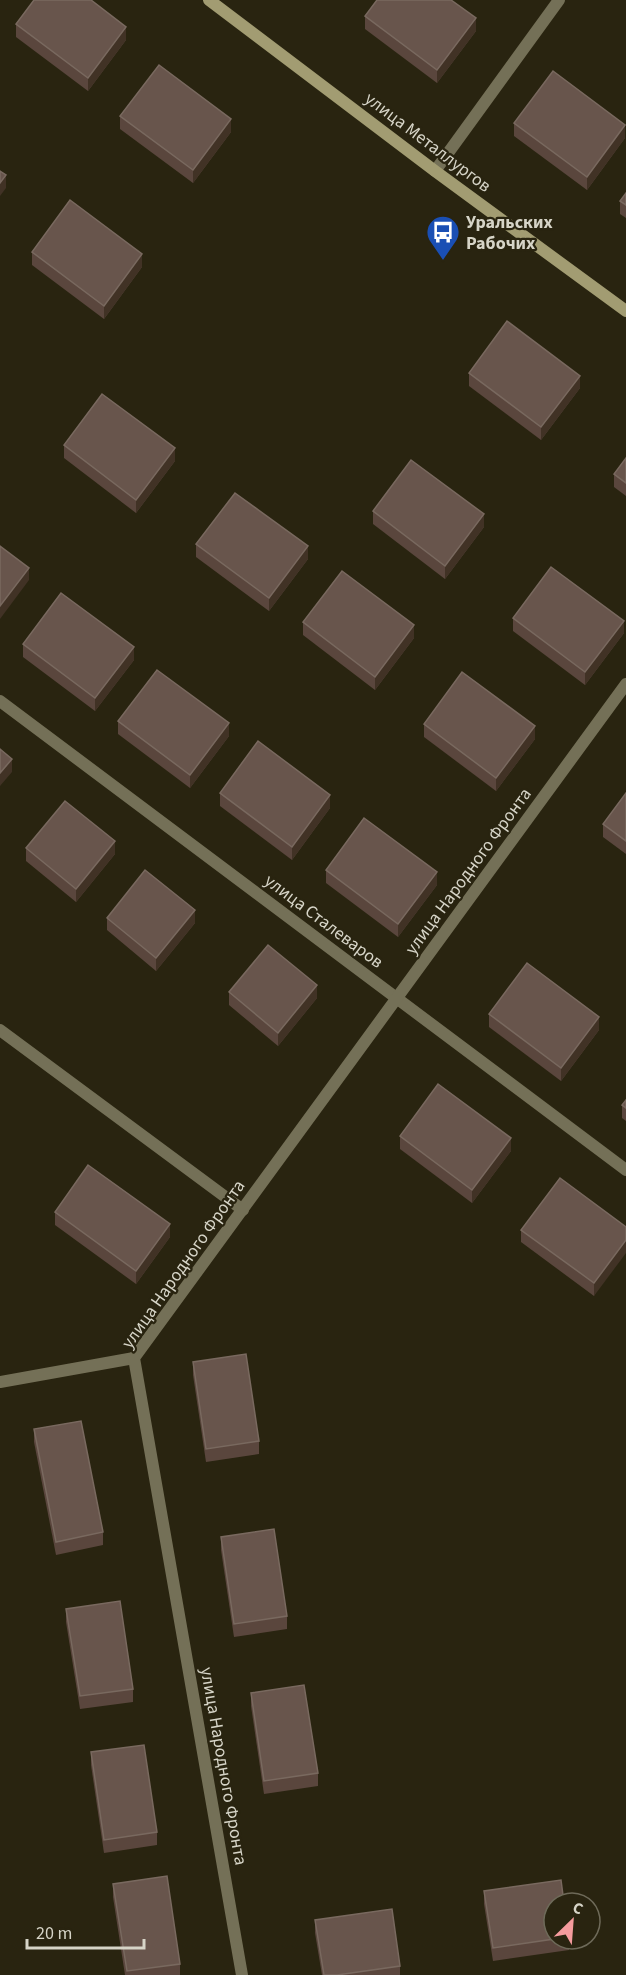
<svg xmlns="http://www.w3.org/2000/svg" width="626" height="1975" font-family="'Source Sans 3',sans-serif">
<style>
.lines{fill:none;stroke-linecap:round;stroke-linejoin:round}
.street{stroke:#747057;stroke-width:12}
.secondary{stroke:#a29c72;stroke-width:12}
.wall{fill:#5a463d}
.shaded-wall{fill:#413225}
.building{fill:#68554c;stroke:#79695f;stroke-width:1.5}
.labels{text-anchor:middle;stroke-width:4.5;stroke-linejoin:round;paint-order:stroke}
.street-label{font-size:18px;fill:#d6d4c7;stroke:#292410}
.poi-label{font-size:18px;font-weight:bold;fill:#d6d4c7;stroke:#292410;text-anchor:start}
</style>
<rect width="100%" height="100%" fill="#292410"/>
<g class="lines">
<g class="street">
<path d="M 435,171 L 559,0"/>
<path d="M 0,701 L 626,1170"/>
<path d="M 0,1030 L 243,1210"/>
<path d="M 0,1382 L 134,1358"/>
<path d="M 242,1975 L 134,1358 L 626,684"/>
</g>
<path class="secondary" d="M 209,0 L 435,171 L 626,311"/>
</g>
<g class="wall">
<path d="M 365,16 L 476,31 L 437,83 L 365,29 Z"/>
<path d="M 16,24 L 126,40 L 88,91 L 16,37 Z"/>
<path d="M 120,116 L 231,132 L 193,183 L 120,129 Z"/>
<path d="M 514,123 L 625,138 L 587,190 L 514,136 Z"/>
<path d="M 626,193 L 626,218 L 620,214 L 620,201 Z"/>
<path d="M 32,252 L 142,267 L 104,319 L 32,265 Z"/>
<path d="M 469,373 L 580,388 L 541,440 L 469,386 Z"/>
<path d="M 64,445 L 175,461 L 136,513 L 64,458 Z"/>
<path d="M 626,458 L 626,496 L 614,487 L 614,474 Z"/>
<path d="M 373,511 L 484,527 L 445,579 L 373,524 Z"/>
<path d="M 196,544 L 308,559 L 269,611 L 196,557 Z"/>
<path d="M 513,618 L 624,633 L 585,685 L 513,631 Z"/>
<path d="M 303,622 L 414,638 L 375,690 L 303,635 Z"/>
<path d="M 23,644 L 134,660 L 95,711 L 23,657 Z"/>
<path d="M 118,721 L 229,736 L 190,788 L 118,734 Z"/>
<path d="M 424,724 L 535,739 L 496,791 L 424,737 Z"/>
<path d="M 220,793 L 330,808 L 292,860 L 220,806 Z"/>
<path d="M 626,793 L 626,854 L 603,837 L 603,824 Z"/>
<path d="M 26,848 L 115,854 L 76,902 L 26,861 Z"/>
<path d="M 326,870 L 437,885 L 398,937 L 326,883 Z"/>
<path d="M 107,918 L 195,923 L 156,971 L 107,930 Z"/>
<path d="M 229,992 L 317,998 L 278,1046 L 229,1005 Z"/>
<path d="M 489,1014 L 599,1030 L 561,1081 L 489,1027 Z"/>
<path d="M 626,1100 L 626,1121 L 622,1118 L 622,1105 Z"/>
<path d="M 400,1136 L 511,1151 L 472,1203 L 400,1149 Z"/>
<path d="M 55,1212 L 170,1237 L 136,1284 L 55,1225 Z"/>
<path d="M 626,1227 L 594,1296 L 521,1242 L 521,1230 Z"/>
<path d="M 193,1362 L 259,1441 L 259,1454 L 206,1462 L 193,1375 Z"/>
<path d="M 34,1429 L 103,1532 L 103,1545 L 56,1555 L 34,1442 Z"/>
<path d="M 221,1537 L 287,1616 L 287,1629 L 234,1637 L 221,1550 Z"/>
<path d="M 66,1609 L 133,1689 L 133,1702 L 80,1709 L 66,1622 Z"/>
<path d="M 251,1693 L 318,1773 L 318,1786 L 264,1794 L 251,1706 Z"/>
<path d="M 91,1752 L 157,1832 L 157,1845 L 104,1853 L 91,1765 Z"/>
<path d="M 113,1884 L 180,1964 L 180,1975 L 125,1975 L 113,1897 Z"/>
<path d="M 484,1891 L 554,1939 L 569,1939 L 569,1950 L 493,1961 L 484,1904 Z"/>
<path d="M 315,1920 L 400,1966 L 400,1975 L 322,1975 L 315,1933 Z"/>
</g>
<g class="shaded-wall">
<path d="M 476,18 L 476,31 L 437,83 L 437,70 Z"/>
<path d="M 126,27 L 126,40 L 88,91 L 88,78 Z"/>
<path d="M 231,119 L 231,132 L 193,183 L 193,170 Z"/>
<path d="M 625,125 L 625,138 L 587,190 L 587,177 Z"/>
<path d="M 6,175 L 6,188 L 0,196 L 0,183 Z"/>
<path d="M 142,254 L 142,267 L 104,319 L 104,306 Z"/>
<path d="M 580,376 L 580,388 L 541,440 L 541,427 Z"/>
<path d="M 175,448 L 175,461 L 136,513 L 136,500 Z"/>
<path d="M 484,514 L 484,527 L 445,579 L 445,566 Z"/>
<path d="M 308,546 L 308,559 L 269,611 L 269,598 Z"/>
<path d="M 29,568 L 29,580 L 0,619 L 0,606 Z"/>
<path d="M 624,621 L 624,633 L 585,685 L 585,672 Z"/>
<path d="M 414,625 L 414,638 L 375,690 L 375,677 Z"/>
<path d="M 134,647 L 134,660 L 95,711 L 95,698 Z"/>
<path d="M 229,723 L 229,736 L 190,788 L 190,775 Z"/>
<path d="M 535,726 L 535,739 L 496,791 L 496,778 Z"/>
<path d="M 12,759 L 12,772 L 0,786 L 0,773 Z"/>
<path d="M 330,795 L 330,808 L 292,860 L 292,847 Z"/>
<path d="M 115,841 L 115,854 L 76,902 L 76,889 Z"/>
<path d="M 437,872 L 437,885 L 398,937 L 398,924 Z"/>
<path d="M 195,910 L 195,923 L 156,971 L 156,958 Z"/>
<path d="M 317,985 L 317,998 L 278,1046 L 278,1033 Z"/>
<path d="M 599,1017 L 599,1030 L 561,1081 L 561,1068 Z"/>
<path d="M 511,1138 L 511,1151 L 472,1203 L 472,1190 Z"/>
<path d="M 170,1224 L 170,1237 L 136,1284 L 136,1271 Z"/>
<path d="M 626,1240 L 626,1253 L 594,1296 L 594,1283 Z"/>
</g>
<g class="building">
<path d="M 34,0 L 91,0 L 126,27 L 88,78 L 16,24 Z"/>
<path d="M 377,0 L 451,0 L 476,18 L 437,70 L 365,16 Z"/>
<path d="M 159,65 L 231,119 L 193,170 L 120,116 Z"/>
<path d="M 553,71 L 625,125 L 587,177 L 514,123 Z"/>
<path d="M 0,171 L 6,175 L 0,183 Z"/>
<path d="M 626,193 L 626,205 L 620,201 Z"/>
<path d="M 70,200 L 142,254 L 104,306 L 32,252 Z"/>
<path d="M 507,321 L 580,376 L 541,427 L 469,373 Z"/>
<path d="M 102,394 L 175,448 L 136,500 L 64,445 Z"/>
<path d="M 626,458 L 626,483 L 614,474 Z"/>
<path d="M 411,460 L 484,514 L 445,566 L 373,511 Z"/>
<path d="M 235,493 L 308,546 L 269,598 L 196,544 Z"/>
<path d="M 0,546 L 29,568 L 0,606 Z"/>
<path d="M 551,567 L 624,621 L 585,672 L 513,618 Z"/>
<path d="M 342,571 L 414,625 L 375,677 L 303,622 Z"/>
<path d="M 61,593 L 134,647 L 95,698 L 23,644 Z"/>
<path d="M 157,670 L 229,723 L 190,775 L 118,721 Z"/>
<path d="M 462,672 L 535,726 L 496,778 L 424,724 Z"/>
<path d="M 258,741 L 330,795 L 292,847 L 220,793 Z"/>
<path d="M 0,749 L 12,759 L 0,773 Z"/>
<path d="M 626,793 L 626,841 L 603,824 Z"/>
<path d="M 65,801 L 115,841 L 76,889 L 26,848 Z"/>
<path d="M 364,818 L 437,872 L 398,924 L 326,870 Z"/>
<path d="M 145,870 L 195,910 L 156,958 L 107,918 Z"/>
<path d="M 268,945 L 317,985 L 278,1033 L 229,992 Z"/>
<path d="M 527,963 L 599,1017 L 561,1068 L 489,1014 Z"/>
<path d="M 438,1084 L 511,1138 L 472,1190 L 400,1136 Z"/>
<path d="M 626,1100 L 626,1108 L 622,1105 Z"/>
<path d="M 88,1165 L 170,1224 L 136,1271 L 55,1212 Z"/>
<path d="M 560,1178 L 626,1227 L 626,1240 L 594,1283 L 521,1230 Z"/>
<path d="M 246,1354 L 259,1441 L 206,1449 L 193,1362 Z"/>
<path d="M 81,1421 L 103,1532 L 56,1542 L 34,1429 Z"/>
<path d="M 274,1529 L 287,1616 L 234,1624 L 221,1537 Z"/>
<path d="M 120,1601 L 133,1689 L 80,1696 L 66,1609 Z"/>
<path d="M 304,1685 L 318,1773 L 264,1781 L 251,1693 Z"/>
<path d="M 144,1745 L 157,1832 L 104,1840 L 91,1752 Z"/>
<path d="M 167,1876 L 180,1964 L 127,1971 L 113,1884 Z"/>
<path d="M 561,1880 L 564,1903 L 554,1903 L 554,1939 L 493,1948 L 484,1891 Z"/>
<path d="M 392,1909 L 400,1966 L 337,1975 L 324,1975 L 315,1920 Z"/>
</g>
<defs>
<symbol id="bus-pin" viewBox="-11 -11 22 30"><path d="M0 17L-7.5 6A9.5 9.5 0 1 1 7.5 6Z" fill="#1a4fb4" stroke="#292410"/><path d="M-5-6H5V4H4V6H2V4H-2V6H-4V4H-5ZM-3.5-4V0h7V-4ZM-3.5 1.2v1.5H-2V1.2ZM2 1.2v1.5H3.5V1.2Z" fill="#fff"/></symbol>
</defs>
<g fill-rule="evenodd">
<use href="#bus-pin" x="424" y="213" width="38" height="52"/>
</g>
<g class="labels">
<g class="street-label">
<text transform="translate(428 142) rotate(37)" y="6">улица Металлургов</text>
<text transform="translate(468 871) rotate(-54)" y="6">улица Народного Фронта</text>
<text transform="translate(324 921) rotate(37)" y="6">улица Сталеваров</text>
<text transform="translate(183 1264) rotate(-55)" y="6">улица Народного Фронта</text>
<text transform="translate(224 1766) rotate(80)" y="6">улица Народного Фронта</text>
</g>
<g class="poi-label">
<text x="466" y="228">Уральских<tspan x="466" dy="21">Рабочих</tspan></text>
</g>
</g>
<g transform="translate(572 1921) rotate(25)"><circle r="28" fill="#292410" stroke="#6e6a59" stroke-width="1.5"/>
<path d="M0-4.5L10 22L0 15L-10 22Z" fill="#f59b9d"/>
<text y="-9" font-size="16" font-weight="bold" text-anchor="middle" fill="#d6d4c7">С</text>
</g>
<path d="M27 1939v9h117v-9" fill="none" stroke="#d6d4c7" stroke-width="3"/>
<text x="36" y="1939" font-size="18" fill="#d6d4c7" stroke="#292410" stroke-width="4.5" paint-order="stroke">20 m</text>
</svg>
